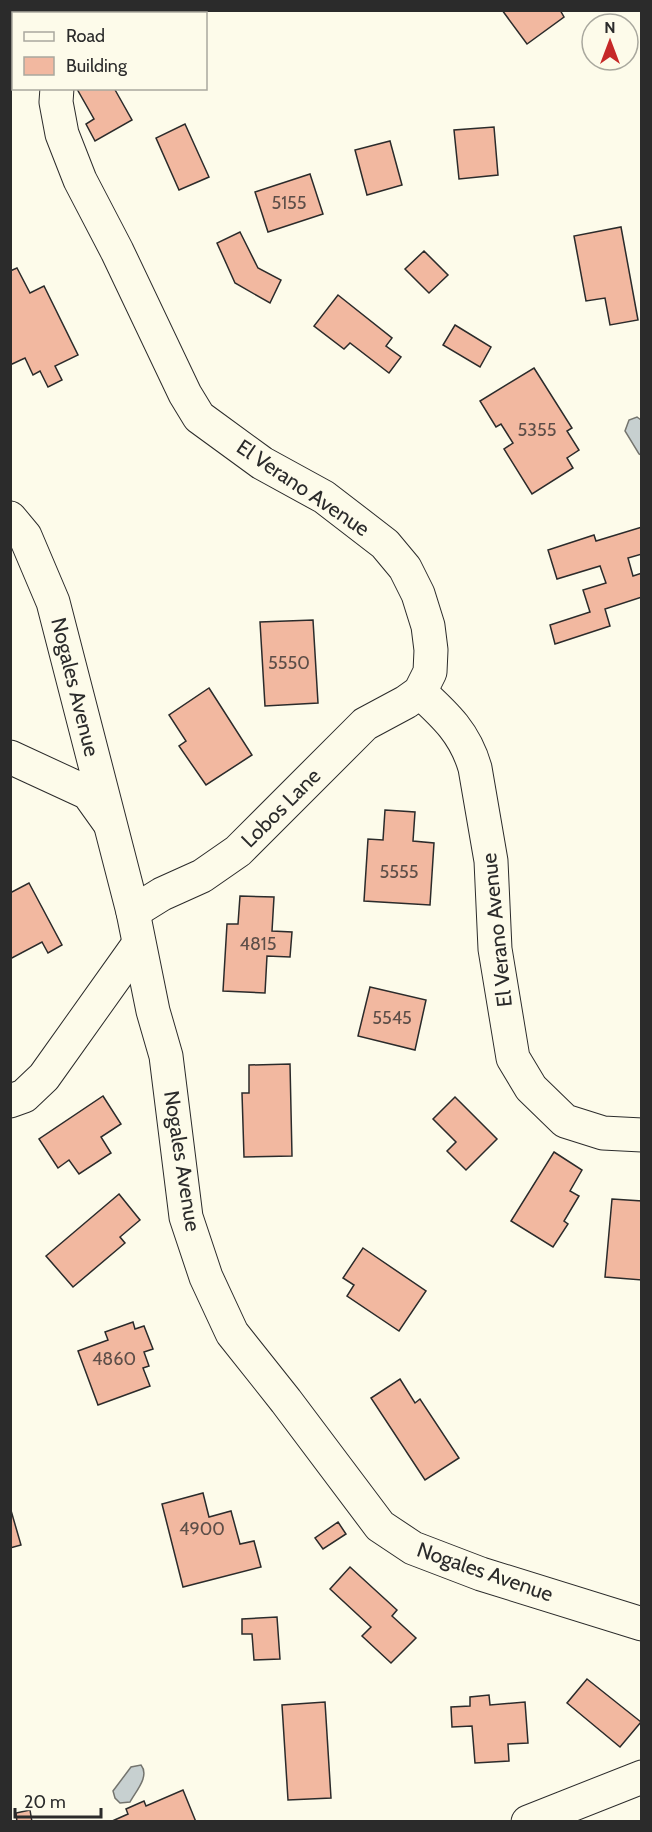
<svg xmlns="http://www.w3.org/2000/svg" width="652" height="1832" font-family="Cabin,sans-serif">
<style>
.water{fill:#c7d0d0;stroke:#74746e;stroke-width:1.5}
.building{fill:#f2b8a0;stroke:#2b2b2b;stroke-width:1.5}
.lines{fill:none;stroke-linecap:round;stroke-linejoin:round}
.minor-casing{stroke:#2b2b2b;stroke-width:35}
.minor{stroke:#fdfbea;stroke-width:33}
.labels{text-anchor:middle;stroke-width:4.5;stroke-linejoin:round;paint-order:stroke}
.number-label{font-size:18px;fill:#5d4e48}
.street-label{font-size:21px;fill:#2b2b2b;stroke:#fdfbea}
</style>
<rect width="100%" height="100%" fill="#fdfbea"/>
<g class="water">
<path d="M 637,417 L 641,420 L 641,455 L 639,454 L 625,431 L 629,420 Z"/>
<path d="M 141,1765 C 150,1776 136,1791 130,1802 L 120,1803 L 115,1798 L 113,1791 L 131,1767 Z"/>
</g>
<g class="building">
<path d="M 502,10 L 560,10 L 564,17 L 527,44 Z"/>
<path d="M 114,88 L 132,120 L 95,141 L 86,124 L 94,119 L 77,89 Z"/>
<path d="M 185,124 L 209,177 L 179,190 L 156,138 Z"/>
<path d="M 494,127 L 498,175 L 459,179 L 454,130 Z"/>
<path d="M 390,141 L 402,185 L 367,195 L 355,150 Z"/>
<path d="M 310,174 L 323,214 L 268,232 L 255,192 Z"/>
<path d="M 621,227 L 638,320 L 610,325 L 605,298 L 586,301 L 574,236 Z"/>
<path d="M 240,232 L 258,268 L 281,280 L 270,303 L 235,283 L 217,243 Z"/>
<path d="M 424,251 L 448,275 L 429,293 L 405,269 Z"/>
<path d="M 17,268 L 30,293 L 44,286 L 78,355 L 55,366 L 62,380 L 48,387 L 40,371 L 33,375 L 25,358 L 10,365 L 10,271 Z"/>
<path d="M 338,295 L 392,338 L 386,346 L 401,357 L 389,373 L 350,343 L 344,349 L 314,326 Z"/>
<path d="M 455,325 L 491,347 L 480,367 L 443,345 Z"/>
<path d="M 534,368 L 572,428 L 567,431 L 579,450 L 567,458 L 573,468 L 532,494 L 504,449 L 513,443 L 501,424 L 496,427 L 480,401 Z"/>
<path d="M 642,527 L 642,554 L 628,558 L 633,576 L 642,573 L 642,597 L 605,609 L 610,626 L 555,644 L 550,625 L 590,612 L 583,590 L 606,583 L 600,566 L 557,579 L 548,550 L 594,535 L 596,541 Z"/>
<path d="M 313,620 L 318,703 L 265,706 L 260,622 Z"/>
<path d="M 209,688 L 252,755 L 206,785 L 179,746 L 186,741 L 169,715 Z"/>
<path d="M 385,810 L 415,812 L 413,841 L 434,843 L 430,905 L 364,901 L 368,839 L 383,840 Z"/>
<path d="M 29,883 L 62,945 L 48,953 L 42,942 L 10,959 L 10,893 Z"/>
<path d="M 240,896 L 274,897 L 272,931 L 292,932 L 290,957 L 267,956 L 265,993 L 223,991 L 227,924 L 238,924 Z"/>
<path d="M 370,987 L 426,1000 L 415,1050 L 358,1036 Z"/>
<path d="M 290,1064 L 292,1156 L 244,1157 L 242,1093 L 249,1093 L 249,1065 Z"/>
<path d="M 103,1096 L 121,1124 L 101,1137 L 111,1153 L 79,1174 L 69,1160 L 58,1168 L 39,1139 Z"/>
<path d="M 455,1097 L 497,1139 L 466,1170 L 447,1151 L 456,1142 L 433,1119 Z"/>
<path d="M 554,1152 L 582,1170 L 570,1191 L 579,1196 L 564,1221 L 568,1224 L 553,1247 L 511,1221 Z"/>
<path d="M 119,1194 L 140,1220 L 120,1237 L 125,1243 L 73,1287 L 46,1256 Z"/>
<path d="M 612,1199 L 642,1201 L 642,1280 L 605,1277 Z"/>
<path d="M 363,1248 L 426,1291 L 399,1331 L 347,1296 L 354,1285 L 343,1278 Z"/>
<path d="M 133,1322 L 135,1329 L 144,1326 L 153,1349 L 144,1352 L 149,1366 L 143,1368 L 150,1386 L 98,1405 L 78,1351 L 108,1340 L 105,1332 Z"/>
<path d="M 400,1379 L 415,1403 L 420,1399 L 459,1458 L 425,1480 L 371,1398 Z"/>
<path d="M 203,1493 L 209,1517 L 231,1511 L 240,1544 L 254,1541 L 261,1567 L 183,1587 L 162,1504 Z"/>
<path d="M 10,1507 L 21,1545 L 10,1548 Z"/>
<path d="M 338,1522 L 346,1534 L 323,1549 L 315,1538 Z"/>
<path d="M 350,1567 L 397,1610 L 392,1616 L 416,1638 L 391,1663 L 362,1636 L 371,1627 L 330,1589 Z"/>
<path d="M 277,1617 L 280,1659 L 254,1660 L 252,1634 L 242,1634 L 242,1619 Z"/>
<path d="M 587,1679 L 641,1722 L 620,1747 L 567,1703 Z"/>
<path d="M 489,1695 L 490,1705 L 525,1702 L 528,1743 L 508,1744 L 509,1761 L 475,1763 L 472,1726 L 452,1727 L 451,1707 L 470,1706 L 470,1697 Z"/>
<path d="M 325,1702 L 331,1798 L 288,1800 L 282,1705 Z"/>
<path d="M 183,1790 L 196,1822 L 110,1822 L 128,1814 L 126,1809 L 144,1801 L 146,1806 Z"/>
<path d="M 30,1810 L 32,1822 L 17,1822 L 16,1813 Z"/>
</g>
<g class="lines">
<defs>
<g id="minor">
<path d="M 62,14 L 62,10"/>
<path d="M 57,88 L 56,102 L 62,134 L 80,180 L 117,251 L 185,394 L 199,417 L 262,463 L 324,497 L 385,544 L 405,568 L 418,594 L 428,626 L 431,650 L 430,672 L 420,692 L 406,702 L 365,724 L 238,851 L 202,876 L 162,894 L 133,912"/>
<path d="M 10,518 L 25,536 L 53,602 L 133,912 L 153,1011 L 166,1056 L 186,1217 L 206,1277 L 232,1333 L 286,1401 L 380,1526 L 413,1548 L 481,1574 L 642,1624"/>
<path d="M 420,692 C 445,715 465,733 475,768 L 491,861 L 495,949 L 513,1058 L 531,1088 L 565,1121 L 603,1133 L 642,1135"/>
<path d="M 10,757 L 88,793 L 108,821"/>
<path d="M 10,1101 L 24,1096 L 44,1077 L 138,945"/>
<path d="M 528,1822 L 642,1777"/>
</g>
</defs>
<use href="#minor" class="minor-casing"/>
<use href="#minor" class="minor"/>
</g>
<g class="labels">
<g class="number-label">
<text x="289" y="209">5155</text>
<text x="537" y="436">5355</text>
<text x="289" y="669">5550</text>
<text x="399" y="878">5555</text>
<text x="258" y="950">4815</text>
<text x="392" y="1024">5545</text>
<text x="114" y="1365">4860</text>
<text x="202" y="1535">4900</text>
</g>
<g class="street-label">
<text transform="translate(303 488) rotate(34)" y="7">El Verano Avenue</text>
<text transform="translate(75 687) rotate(76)" y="7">Nogales Avenue</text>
<text transform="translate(281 808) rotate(-45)" y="7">Lobos Lane</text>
<text transform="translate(497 930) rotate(-96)" y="7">El Verano Avenue</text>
<text transform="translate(182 1161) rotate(81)" y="7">Nogales Avenue</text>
<text transform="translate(485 1572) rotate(19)" y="7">Nogales Avenue</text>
</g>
</g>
<rect width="652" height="1832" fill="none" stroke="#2b2b2b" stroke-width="24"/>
<rect x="12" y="12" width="195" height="78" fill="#fdfbea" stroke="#a9a89e" stroke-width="1.5"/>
<rect x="24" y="32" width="30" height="9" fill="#fdfbea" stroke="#a9a89e" stroke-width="1.5"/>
<text x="66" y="42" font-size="18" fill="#2b2b2b">Road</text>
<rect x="24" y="57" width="30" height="18" fill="#f2b8a0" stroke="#a9a89e" stroke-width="1.5"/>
<text x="66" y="72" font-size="18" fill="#2b2b2b">Building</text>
<g transform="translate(610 42)"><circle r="28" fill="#fdfbea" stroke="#a9a89e" stroke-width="1.5"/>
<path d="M0-4.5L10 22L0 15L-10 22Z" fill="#c62828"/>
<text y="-9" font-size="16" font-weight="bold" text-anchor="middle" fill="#2b2b2b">N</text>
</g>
<path d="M15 1808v9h86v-9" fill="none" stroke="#2b2b2b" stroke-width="3"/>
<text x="24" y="1808" font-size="18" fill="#2b2b2b" stroke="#fdfbea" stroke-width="4.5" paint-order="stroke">20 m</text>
</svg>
